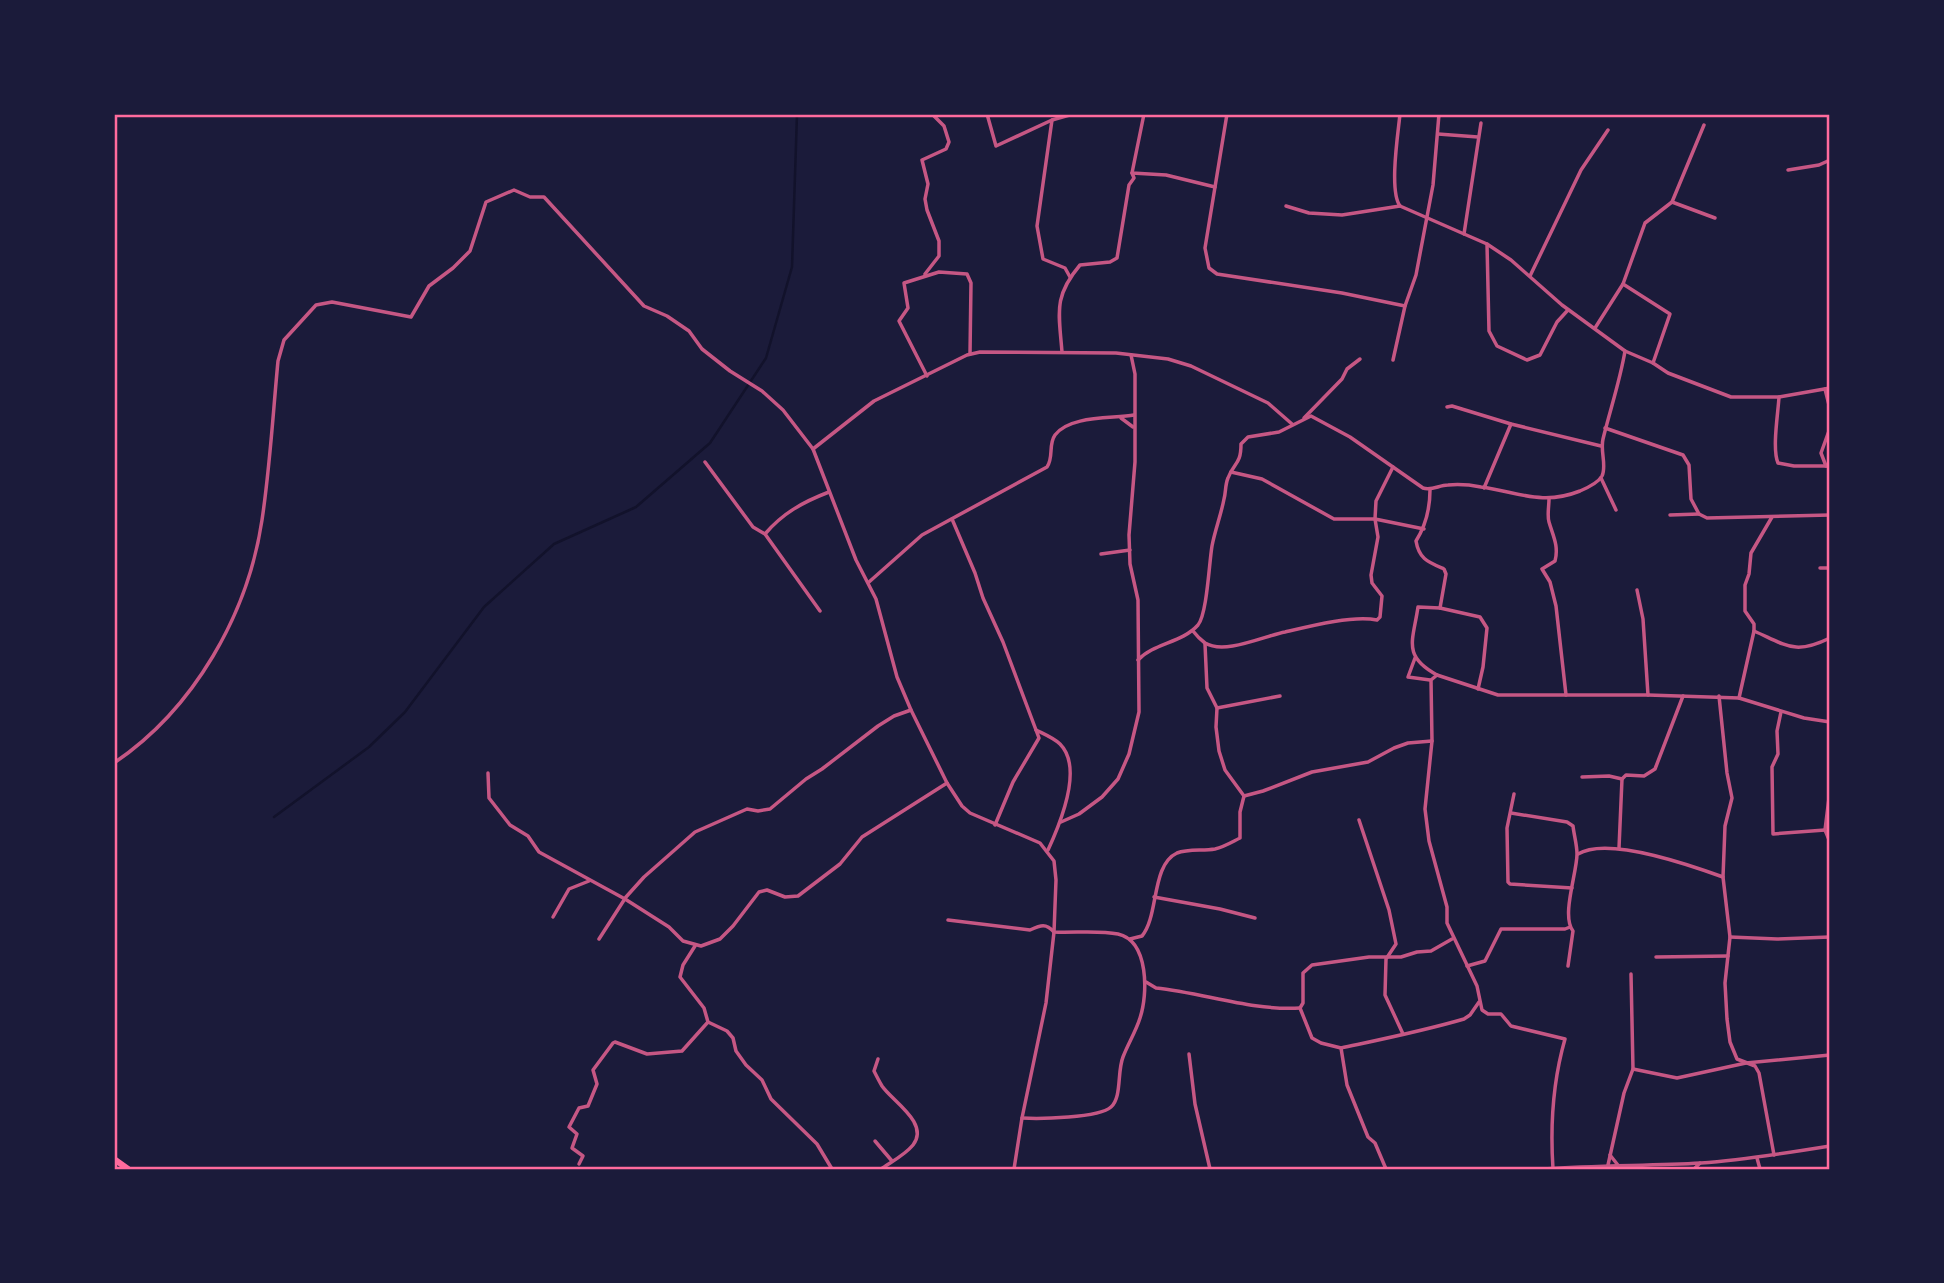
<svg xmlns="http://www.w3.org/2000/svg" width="1944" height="1283" font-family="'Source Sans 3',sans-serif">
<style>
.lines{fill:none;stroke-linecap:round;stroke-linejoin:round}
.stream{stroke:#12122b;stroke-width:2.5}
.minor{stroke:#c65784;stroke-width:3.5}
.motorway{stroke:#ff6b9d;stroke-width:6}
.neatline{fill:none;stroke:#ff6b9d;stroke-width:2.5}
</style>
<rect width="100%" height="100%" fill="#1b1b3a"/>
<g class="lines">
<path class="stream" d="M 274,817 L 369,747 L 405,712 L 484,607 L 554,544 L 636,507 L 710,443 L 766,358 L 792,267 L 797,114"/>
<g class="minor">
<path d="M 987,114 L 996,146 L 1052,120 L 1073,114"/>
<path d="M 1144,114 L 1132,173 L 1166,175 L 1215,187"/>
<path d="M 1227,114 L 1205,248 L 1209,268 L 1217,274 L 1342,293 L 1405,306"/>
<path d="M 1400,114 C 1398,134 1389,191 1400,206 L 1487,244 L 1511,260 L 1562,305 L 1625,351 L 1653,363 L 1668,373 L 1731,397 L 1779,397 L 1830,388"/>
<path d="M 1052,120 L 1037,226 L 1043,259 L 1065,268 L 1070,277"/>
<path d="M 1438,134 L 1478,137"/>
<path d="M 1788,170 L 1819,165 L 1830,160"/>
<path d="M 1672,202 L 1715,218"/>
<path d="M 1286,206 L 1309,213 L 1342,215 L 1400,206"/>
<path d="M 1464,234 L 1481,123"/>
<path d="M 1487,244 L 1489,331 L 1497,346 L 1527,360 L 1540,355 L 1557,322 L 1568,310"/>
<path d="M 925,274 L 939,256 L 939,241 L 927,210 L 925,199 L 928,184 L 922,160 L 946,149 L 949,142 L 944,126 L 932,114"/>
<path d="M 1530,276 L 1581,170 L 1608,130"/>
<path d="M 1623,284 L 1670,314 L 1653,363"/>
<path d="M 1595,328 L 1623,284 L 1645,223 L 1672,202 L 1704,125"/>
<path d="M 1062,352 C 1059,313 1053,297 1080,265 L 1110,262 L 1117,258 L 1129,185 L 1134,178 L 1132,173"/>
<path d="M 1393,360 L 1405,306 L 1416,275 L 1433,185 L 1439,114"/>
<path d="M 927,376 L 899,321 L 908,308 L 904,283 L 939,272 L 967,274 L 971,283 L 970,354"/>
<path d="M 1825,389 L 1830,409"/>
<path d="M 1779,397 C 1778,414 1772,449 1778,463 L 1794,466 L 1830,466"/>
<path d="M 1447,407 L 1452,406 L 1511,424 L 1601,446"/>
<path d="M 1121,418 L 1133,427"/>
<path d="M 1304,418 L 1342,379 L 1347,369 L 1360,359"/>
<path d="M 1605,428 L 1683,455 L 1689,465 L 1691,499 L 1699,514 L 1707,518 L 1830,515"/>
<path d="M 813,449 L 874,401 L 967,355 L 980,352 L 1116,353 L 1168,359 L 1191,366 L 1268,403 L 1292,424"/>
<path d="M 705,462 L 753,527 L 765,534 L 820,611"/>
<path d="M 1826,466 L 1821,453 L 1830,428"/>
<path d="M 1231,472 L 1262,479 L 1334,519 L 1375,519 L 1424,529"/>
<path d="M 1601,478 L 1616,510"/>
<path d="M 1484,488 L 1511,424"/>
<path d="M 1430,490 C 1430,509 1426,525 1416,541 C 1419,559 1428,562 1444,569 L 1446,574 L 1440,608 L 1418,607 C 1413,641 1402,656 1437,675 L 1431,680 L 1432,741 L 1425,809 L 1429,841 L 1447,907 L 1447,923 L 1477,986 L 1482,1010 L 1488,1014 L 1501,1014 L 1511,1026 L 1565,1039 C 1553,1081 1550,1124 1553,1169"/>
<path d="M 1549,499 C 1549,507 1547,515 1549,522 C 1553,536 1559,546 1555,561 L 1542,569 L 1550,582 L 1556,606 L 1566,695"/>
<path d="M 1670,515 L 1699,514"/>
<path d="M 952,519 L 975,573 L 983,598 L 1003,642 L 1039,738 L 1013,782 L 995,825"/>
<path d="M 765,534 C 783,513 803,502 829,492"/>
<path d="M 1101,554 L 1130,550"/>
<path d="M 1820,568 L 1830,568"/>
<path d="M 869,582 L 922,535 L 1047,467 C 1054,457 1048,445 1055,435 C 1070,415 1113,419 1134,415"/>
<path d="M 1637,590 L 1643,619 L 1648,695"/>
<path d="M 1440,608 L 1480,617 L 1487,628 L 1483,667 L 1478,689"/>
<path d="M 1193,631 C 1196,635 1201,640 1205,643 C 1225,655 1264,636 1285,632 C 1310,626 1353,615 1377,620 L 1380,617 L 1382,596 L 1372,583 L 1371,575 L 1378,537 L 1375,519 L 1376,501 L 1393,467"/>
<path d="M 1754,631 C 1788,646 1795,655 1830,638"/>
<path d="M 1415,658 L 1408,677 L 1430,680"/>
<path d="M 1138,660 C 1154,643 1182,643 1198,625 C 1207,614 1209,564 1212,546 C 1215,530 1221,515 1224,499 C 1226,492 1225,485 1228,478 C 1234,462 1241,465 1241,444 L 1248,437 L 1279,432 L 1311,416 L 1350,437 L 1423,488 C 1432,491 1439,485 1448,485 C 1458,484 1471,485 1481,487 C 1518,492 1542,506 1580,491 C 1587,488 1598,483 1602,476 C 1607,466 1600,451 1603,439 C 1610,410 1620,381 1625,351"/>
<path d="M 1437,675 L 1498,695 L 1648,695 L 1739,698 L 1804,718 L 1830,722"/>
<path d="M 1719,696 L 1727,773 L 1732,798 L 1725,826 L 1723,877 L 1730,937 L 1725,983 L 1727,1019 L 1730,1042 L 1737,1059 L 1755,1066 L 1759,1073 L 1774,1155"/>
<path d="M 1739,698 L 1754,631 L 1754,624 L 1745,611 L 1745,585 L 1749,574 L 1751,553 L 1772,517"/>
<path d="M 1217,708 L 1280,696"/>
<path d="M 1781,712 L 1777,731 L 1778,754 L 1772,767 L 1773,834 L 1825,830"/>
<path d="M 1036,730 C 1044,734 1054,738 1060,744 C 1084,768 1060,824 1048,850"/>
<path d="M 114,763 C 194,709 248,614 262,520 C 270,467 273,413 278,361 L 284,340 L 316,305 L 332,302 L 411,317 L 429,286 L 453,268 L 470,251 L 486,202 L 514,190 L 530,197 L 544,197 L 644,306 L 667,316 L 689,331 L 702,349 L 730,371 L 762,391 L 783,410 L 813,449 L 856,560 L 876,599 L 897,677 L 911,710 L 947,783 L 962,806 L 970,813 L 1040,843 L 1054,861 L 1056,880 L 1054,932 L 1046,1003 L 1022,1118 L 1014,1169"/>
<path d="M 488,773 L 489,798 L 510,825 L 528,836 L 539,852 L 625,899 L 669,927 L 683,941 L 701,946 L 720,939 L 733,926 L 759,892 L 767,890 L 785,897 L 798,896 L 840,864 L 862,837 L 947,783"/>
<path d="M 1582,777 L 1609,776 L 1622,779 L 1626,775 L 1644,776 L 1655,769 L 1683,696"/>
<path d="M 1514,794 L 1507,828 L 1508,882 L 1510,884 L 1572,888"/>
<path d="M 1244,796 L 1263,791 L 1312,772 L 1368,762 L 1394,748 L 1408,743 L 1432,741"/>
<path d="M 1829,798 L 1825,830 L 1830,842"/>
<path d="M 1511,813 L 1567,822 L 1573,826 C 1574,835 1577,845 1577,854 C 1577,873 1561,916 1573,931 L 1568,966"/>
<path d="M 1359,820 L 1389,910 L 1396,944 L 1386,959 L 1385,995 L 1403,1034"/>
<path d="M 1061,822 L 1079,814 L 1102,797 L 1118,779 L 1129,754 L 1139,712 L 1138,600 L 1130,564 L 1129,535 L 1135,462 L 1135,374 L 1131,355"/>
<path d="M 1619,848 L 1622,779"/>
<path d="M 1578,854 C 1607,836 1690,865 1723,877"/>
<path d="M 1154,897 L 1220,909 L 1255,918"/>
<path d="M 553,917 L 569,889 L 589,881"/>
<path d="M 948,920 L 1030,930 C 1041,925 1046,923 1054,932 C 1074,933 1099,930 1118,934 C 1149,941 1148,994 1140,1018 C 1136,1031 1128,1044 1123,1057 C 1117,1072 1122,1097 1111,1107 C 1099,1118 1039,1119 1022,1118"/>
<path d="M 1730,937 L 1777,939 L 1830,937"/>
<path d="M 599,939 L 626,897 L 644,877 L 695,832 L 747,809 L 758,811 L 770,809 L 806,779 L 822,769 L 878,726 L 894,716 L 911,710"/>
<path d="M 1130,939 L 1142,936 C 1159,916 1151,865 1177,853 C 1188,849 1203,851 1215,849 C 1224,847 1232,842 1240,838 L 1240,812 L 1244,796 L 1225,770 L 1219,751 L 1216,727 L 1217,708 L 1207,688 L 1205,644"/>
<path d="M 695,946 L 683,965 L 680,977 L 704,1008 L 708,1022 L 727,1031 L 733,1038 L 736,1051 L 746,1065 L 762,1080 L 771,1099 L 817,1144 L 832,1169"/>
<path d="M 1656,957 L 1728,956"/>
<path d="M 1467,966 L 1485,961 L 1501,929 L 1565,929 L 1570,927"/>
<path d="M 1830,978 L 1830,1015"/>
<path d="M 1146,982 L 1156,988 C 1204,993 1252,1011 1300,1008"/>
<path d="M 1341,1048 C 1383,1039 1423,1031 1464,1019 L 1470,1015 L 1479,1002"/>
<path d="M 1189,1054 L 1195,1104 L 1210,1169"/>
<path d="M 878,1059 L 874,1071 C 876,1075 879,1081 882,1086 C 892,1101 930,1123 913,1145 C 905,1155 891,1162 881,1169"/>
<path d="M 1633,1069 L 1677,1078 L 1746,1063 L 1830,1055"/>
<path d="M 875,1141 L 892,1161"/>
<path d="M 1610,1155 L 1621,1169"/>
<path d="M 1757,1158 L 1760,1169"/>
<path d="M 579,1164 L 583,1156 L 572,1148 L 577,1134 L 569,1127 L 579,1108 L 588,1106 L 597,1084 L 593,1070 L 613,1043 L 615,1042 L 647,1054 L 682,1051 L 708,1022"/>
<path d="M 1608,1165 L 1624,1093 L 1633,1069 L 1631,974"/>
<path d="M 1386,1169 L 1375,1143 L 1368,1137 L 1347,1085 L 1341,1048 L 1321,1043 L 1312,1038 L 1300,1008 L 1303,1003 L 1303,973 L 1312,965 L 1369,957 L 1401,957 L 1417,952 L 1431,951 L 1452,939"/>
<path d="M 1544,1169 C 1596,1165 1649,1166 1701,1163 C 1744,1160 1787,1153 1830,1146"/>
<path d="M 1694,1169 L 1700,1163"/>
</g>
<path class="motorway" d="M 114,1159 L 128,1169"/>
</g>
<rect width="1944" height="1283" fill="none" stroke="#1b1b3a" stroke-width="231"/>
<rect x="116" y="116" width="1712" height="1052" class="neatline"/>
</svg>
